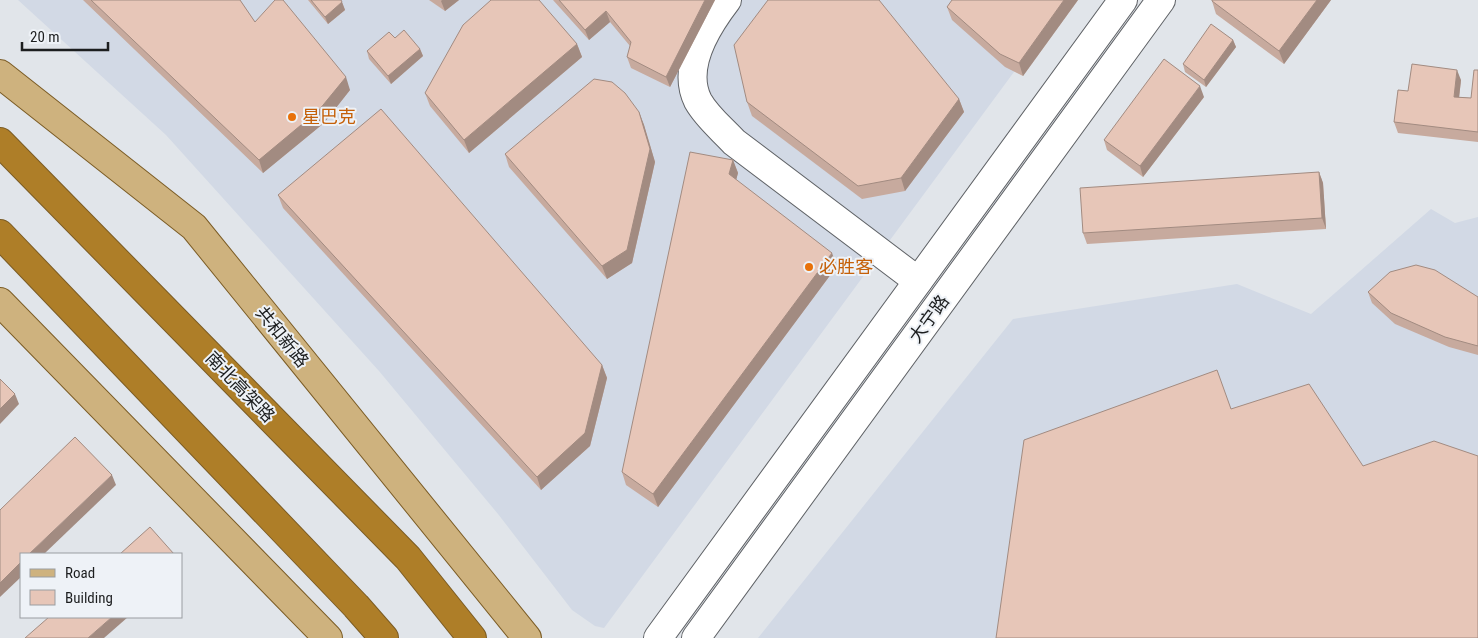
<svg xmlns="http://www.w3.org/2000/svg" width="1478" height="638" font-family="'Roboto Condensed','Noto Sans SC',sans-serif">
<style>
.built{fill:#d2d9e5}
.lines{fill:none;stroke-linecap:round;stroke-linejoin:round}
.minor-casing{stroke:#5f6266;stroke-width:30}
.major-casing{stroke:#7b5c25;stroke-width:30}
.highway-casing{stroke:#7b5c25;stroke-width:30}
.minor{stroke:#fff;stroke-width:28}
.major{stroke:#ceb27e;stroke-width:28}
.highway{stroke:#ae7e28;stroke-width:28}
.wall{fill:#c7aa9e}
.shaded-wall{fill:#a28b81}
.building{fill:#e7c6b8;stroke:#a28b81}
.food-dot{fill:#e8710a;stroke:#eef2f7;stroke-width:2}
.labels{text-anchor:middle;stroke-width:4;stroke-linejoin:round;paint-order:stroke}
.food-label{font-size:18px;fill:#c56008;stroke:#eef2f7;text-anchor:start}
.street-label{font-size:18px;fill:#1c1e1f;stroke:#eef2f7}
</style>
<rect width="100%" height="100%" fill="#e1e5ea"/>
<g class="built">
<path d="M 18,0 L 1067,0 L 604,628 L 595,626 L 572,610 L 498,514 L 379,371 L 166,135 Z"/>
<path d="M 1431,209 L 1455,223 L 1478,217 L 1478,638 L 758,638 L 1013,319 L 1237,284 L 1311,314 Z"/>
</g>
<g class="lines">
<defs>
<g id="minor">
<path d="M 727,0 C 707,26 681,67 698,101 C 707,117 722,129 734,142 L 918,281"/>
<path d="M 658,638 L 1123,0"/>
<path d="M 696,638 L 1161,0"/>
</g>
<g id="major">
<path d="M 0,74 L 194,227 L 527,638"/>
<path d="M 0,302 L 328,638"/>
</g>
<g id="highway">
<path d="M 0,142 L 408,558 L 472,638"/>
<path d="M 0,234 L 356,606 L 384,638"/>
</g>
</defs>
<use href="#minor" class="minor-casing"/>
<use href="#major" class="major-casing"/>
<use href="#highway" class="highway-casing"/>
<use href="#minor" class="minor"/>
<use href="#major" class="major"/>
<use href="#highway" class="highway"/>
</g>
<g class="wall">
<path d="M 83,0 L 240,0 L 255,22 L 350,90 L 324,123 L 263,173 Z"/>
<path d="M 308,0 L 341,0 L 345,10 L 328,24 Z"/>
<path d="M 429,0 L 459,0 L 445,11 Z"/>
<path d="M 553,0 L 715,0 L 670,87 L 631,68 L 627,57 L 630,46 L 610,22 L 589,40 Z"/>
<path d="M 1078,0 L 1023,76 L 1005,67 L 952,20 L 947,7 Z"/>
<path d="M 1331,0 L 1284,64 L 1216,14 L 1212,1 Z"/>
<path d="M 395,38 L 420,49 L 423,56 L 391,84 L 369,59 L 367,51 Z"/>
<path d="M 1233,40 L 1236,47 L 1206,87 L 1185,72 L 1183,64 Z"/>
<path d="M 577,44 L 582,57 L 469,153 L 430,106 L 425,93 Z"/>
<path d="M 1478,70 L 1478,142 L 1398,133 L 1394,122 L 1408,91 L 1461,80 L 1459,97 L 1471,98 Z"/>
<path d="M 1204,97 L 1143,177 L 1107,150 L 1104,140 Z"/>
<path d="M 959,99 L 964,112 L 905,191 L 862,199 L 752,116 L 747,102 Z"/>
<path d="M 639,112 L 644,125 L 655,162 L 632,263 L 607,279 L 509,167 L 505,154 Z"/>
<path d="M 733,160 L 738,173 L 736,180 L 837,266 L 658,507 L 626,485 L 622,472 Z"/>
<path d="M 1319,172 L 1323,183 L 1326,229 L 1087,244 L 1083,233 Z"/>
<path d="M 278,195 L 602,365 L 607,378 L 590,446 L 541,490 L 283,208 Z"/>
<path d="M 1368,292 L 1478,297 L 1478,355 L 1449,347 L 1395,324 L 1372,303 Z"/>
</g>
<g class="shaded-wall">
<path d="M 442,0 L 459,0 L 445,11 L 441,1 Z"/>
<path d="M 705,0 L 715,0 L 670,87 L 666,77 Z"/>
<path d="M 1064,0 L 1078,0 L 1023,76 L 1019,63 Z"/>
<path d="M 1317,0 L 1331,0 L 1284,64 L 1279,51 Z"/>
<path d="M 342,2 L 345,10 L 328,24 L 325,17 Z"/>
<path d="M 606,11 L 610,22 L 589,40 L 585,30 Z"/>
<path d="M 1233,40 L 1236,47 L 1206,87 L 1204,80 Z"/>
<path d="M 577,44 L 582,57 L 469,153 L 464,140 Z"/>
<path d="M 420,49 L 423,56 L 391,84 L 388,76 Z"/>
<path d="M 1457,70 L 1461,80 L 1458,107 L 1454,97 Z"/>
<path d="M 346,77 L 350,90 L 324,123 L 263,173 L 259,160 Z"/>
<path d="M 1200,86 L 1204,97 L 1143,177 L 1140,166 Z"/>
<path d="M 959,99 L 964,112 L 905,191 L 901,178 Z"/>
<path d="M 639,112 L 644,125 L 655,162 L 632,263 L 607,279 L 602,266 Z"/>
<path d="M 733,160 L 738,173 L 734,188 L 729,174 Z"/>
<path d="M 1319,172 L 1323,183 L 1326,229 L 1322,218 Z"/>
<path d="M 832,253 L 837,266 L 658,507 L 653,494 Z"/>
<path d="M 602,365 L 607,378 L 590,446 L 541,490 L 537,477 Z"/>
<path d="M 15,394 L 19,404 L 0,424 L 0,409 Z"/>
<path d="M 112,475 L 116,485 L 44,554 L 29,554 Z"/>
<path d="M 21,562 L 21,577 L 0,597 L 0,583 Z"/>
<path d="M 112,617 L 128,617 L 104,638 L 88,638 Z"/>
</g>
<g class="building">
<path d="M 91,0 L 240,0 L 255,22 L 275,0 L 283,0 L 346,77 L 319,110 L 259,160 Z"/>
<path d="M 311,0 L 341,0 L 342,2 L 325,17 Z"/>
<path d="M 491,0 L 539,0 L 577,44 L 464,140 L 425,93 L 463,25 Z"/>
<path d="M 559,0 L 705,0 L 666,77 L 627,57 L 631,42 L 606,11 L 585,30 Z"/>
<path d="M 768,0 L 879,0 L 959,99 L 901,178 L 858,186 L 747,102 L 734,45 Z"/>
<path d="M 952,0 L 1064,0 L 1019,63 L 1000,54 L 947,7 Z"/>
<path d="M 1212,0 L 1317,0 L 1279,51 L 1212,1 Z"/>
<path d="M 1211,24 L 1233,40 L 1204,80 L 1183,64 Z"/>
<path d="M 404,30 L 420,49 L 388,76 L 367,51 L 389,32 L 395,38 Z"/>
<path d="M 1164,59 L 1200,86 L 1140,166 L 1104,140 Z"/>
<path d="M 1412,64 L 1457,70 L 1454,97 L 1471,98 L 1474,70 L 1478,70 L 1478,132 L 1394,122 L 1398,90 L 1408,91 Z"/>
<path d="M 594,79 L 612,82 L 625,93 L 639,112 L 650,149 L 627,250 L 602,266 L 505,154 Z"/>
<path d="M 381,109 L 602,365 L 585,433 L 537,477 L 278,195 Z"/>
<path d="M 690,152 L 733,160 L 729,174 L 832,253 L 653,494 L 622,472 Z"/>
<path d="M 1319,172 L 1322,218 L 1083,233 L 1080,188 Z"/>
<path d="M 1416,265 L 1435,270 L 1478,297 L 1478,346 L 1445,337 L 1391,313 L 1368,292 L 1390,272 Z"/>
<path d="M 1217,370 L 1231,409 L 1309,384 L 1363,466 L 1434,441 L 1478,456 L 1478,638 L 996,638 L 1024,440 Z"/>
<path d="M 0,379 L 15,394 L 0,409 Z"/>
<path d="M 75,437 L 112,475 L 29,554 L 21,554 L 21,562 L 0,583 L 0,510 Z"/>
<path d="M 150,527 L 174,554 L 120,554 Z"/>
<path d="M 49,617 L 112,617 L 88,638 L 25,638 Z"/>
</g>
<g class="food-dot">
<circle cx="292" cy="117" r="5"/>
<circle cx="809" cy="267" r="5"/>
</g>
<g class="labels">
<g class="food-label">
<text x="302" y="123">星巴克</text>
<text x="819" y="273">必胜客</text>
</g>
<g class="street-label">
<text transform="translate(929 319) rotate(-54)" y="6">大宁路</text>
<text transform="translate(282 337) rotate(51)" y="6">共和新路</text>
<text transform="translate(240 387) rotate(46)" y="6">南北高架路</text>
</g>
</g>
<rect x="20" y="553" width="162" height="65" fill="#eef2f7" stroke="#9a9da1"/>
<rect x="30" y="569" width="25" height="8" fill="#ceb27e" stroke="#9a9da1"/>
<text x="65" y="578" font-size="15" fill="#1c1e1f">Road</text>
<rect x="30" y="590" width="25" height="15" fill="#e7c6b8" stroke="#9a9da1"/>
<text x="65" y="603" font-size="15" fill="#1c1e1f">Building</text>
<path d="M22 42v8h86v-8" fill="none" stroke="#1c1e1f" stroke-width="2.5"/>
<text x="30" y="42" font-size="15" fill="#1c1e1f" stroke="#eef2f7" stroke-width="4" paint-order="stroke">20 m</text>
</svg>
